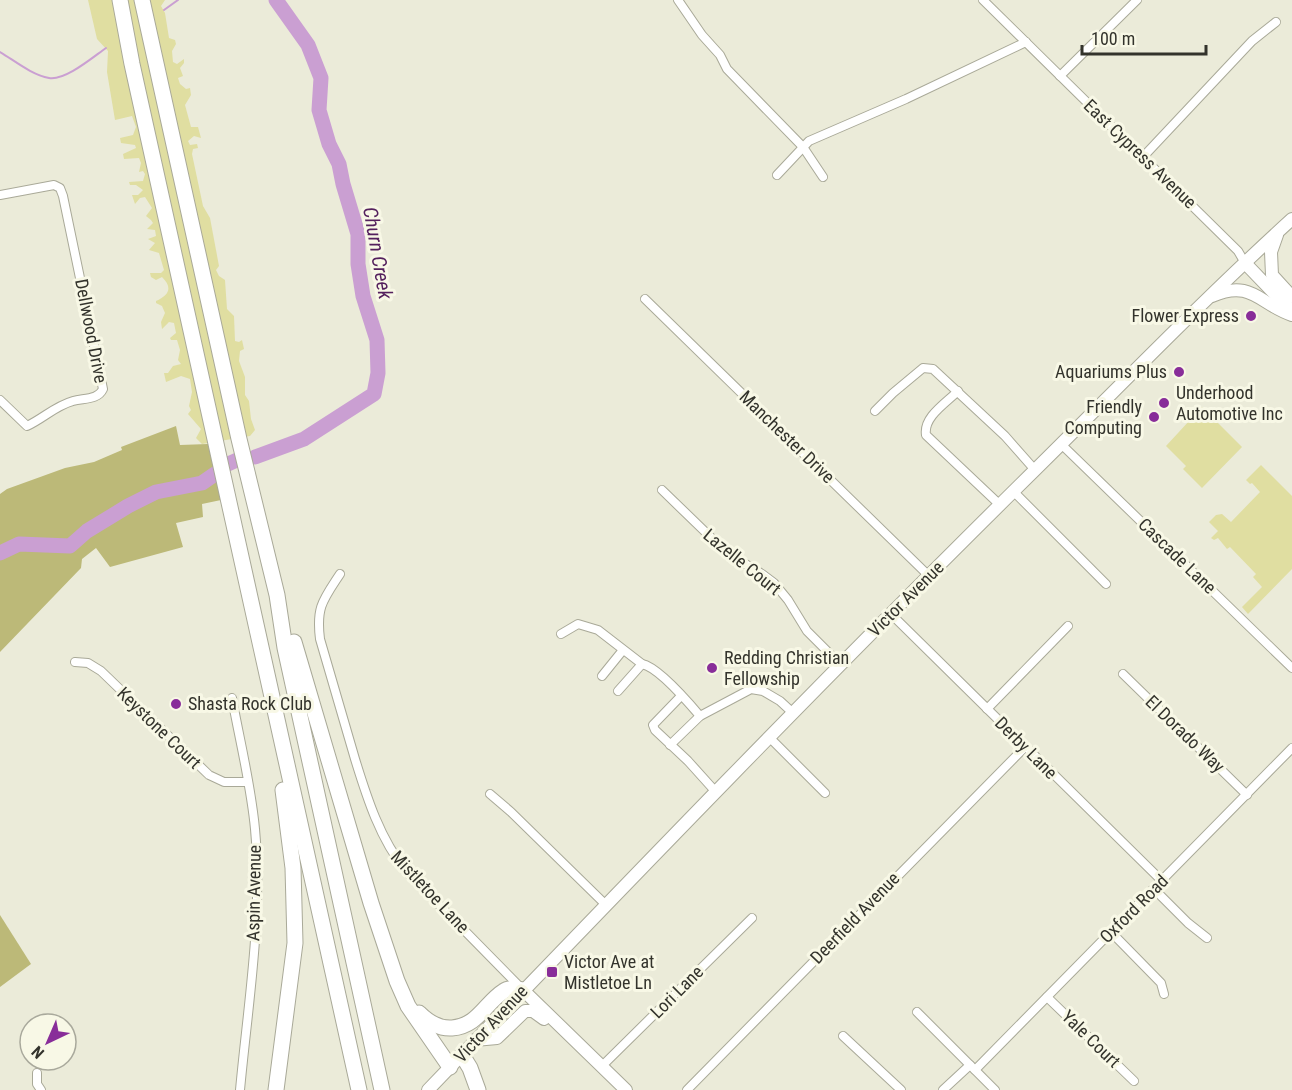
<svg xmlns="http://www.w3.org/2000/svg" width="1292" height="1090" font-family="'Roboto Condensed',sans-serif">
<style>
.green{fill:#e0dea1}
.forest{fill:#bcb978}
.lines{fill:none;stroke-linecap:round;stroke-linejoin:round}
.stream{stroke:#ca9fd2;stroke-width:2}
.river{stroke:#ca9fd2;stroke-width:15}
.street-casing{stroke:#a9a998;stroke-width:10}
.secondary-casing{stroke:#a9a998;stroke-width:14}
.highway-casing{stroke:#a9a998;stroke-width:17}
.street{stroke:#fff;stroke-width:8}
.secondary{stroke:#fff;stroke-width:12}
.highway{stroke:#fff;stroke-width:15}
.poi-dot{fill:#882d99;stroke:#f8f8e6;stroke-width:2}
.labels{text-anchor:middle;stroke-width:6;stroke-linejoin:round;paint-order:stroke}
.street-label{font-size:18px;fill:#33332c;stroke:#f8f8e6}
.poi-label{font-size:18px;fill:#33332c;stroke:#f8f8e6;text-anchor:start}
.water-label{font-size:20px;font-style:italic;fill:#54205d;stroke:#f8f8e6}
</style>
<rect width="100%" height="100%" fill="#ebebd9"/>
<g class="green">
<path d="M 88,0 L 165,0 L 161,6 L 165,13 L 169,38 L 175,40 L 176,44 L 172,51 L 173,62 L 177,64 L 184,59 L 184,63 L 180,68 L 183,76 L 178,78 L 180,84 L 186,89 L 190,88 L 191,95 L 185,105 L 191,127 L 198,127 L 201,138 L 194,136 L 188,141 L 190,145 L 197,144 L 198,148 L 193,149 L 192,154 L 203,206 L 210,218 L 219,266 L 216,270 L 219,276 L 225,280 L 227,309 L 234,316 L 235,341 L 239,342 L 242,340 L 244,349 L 240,351 L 239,361 L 245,377 L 245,395 L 249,401 L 251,419 L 255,430 L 250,436 L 202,444 L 196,438 L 201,429 L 188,414 L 191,410 L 189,406 L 192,392 L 190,379 L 181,376 L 166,382 L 164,373 L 168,373 L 173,366 L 181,364 L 178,360 L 180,350 L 177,340 L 171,340 L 170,338 L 176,333 L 174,323 L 169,322 L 162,329 L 161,322 L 165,313 L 162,306 L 156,303 L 156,301 C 169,295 173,288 162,277 L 156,280 L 151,277 L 150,273 L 161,273 L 164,270 L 159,253 L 149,250 L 155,243 L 148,239 L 156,236 L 155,230 L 147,229 L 153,223 L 151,220 L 146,216 L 152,208 L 145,197 L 140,198 L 135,204 L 132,195 L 138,195 L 143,190 L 136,185 L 130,185 L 129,182 L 143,181 L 145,174 L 143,171 L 139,172 L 141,163 L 139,158 L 124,159 L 123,154 L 136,148 L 135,145 L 121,143 L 120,138 L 133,135 L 136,127 L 132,116 L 115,120 L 107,72 L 108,51 L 97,39 Z"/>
<path d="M 1202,407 L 1242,447 L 1202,488 L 1183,469 L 1186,466 L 1166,446 Z"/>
<path d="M 1261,465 L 1292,496 L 1292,569 L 1248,614 L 1242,607 L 1262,587 L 1253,577 L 1256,574 L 1230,547 L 1227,549 L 1218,538 L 1214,540 L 1211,538 L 1218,531 L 1209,522 L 1216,515 L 1222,514 L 1231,522 L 1260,492 L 1252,483 L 1250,484 L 1246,480 Z"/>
</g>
<g class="forest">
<path d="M 176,426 L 180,445 L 208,444 L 221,500 L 202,504 L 203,517 L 176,523 L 183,547 L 110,567 L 96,548 L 82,559 L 81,568 L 0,652 L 0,494 L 7,489 L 65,468 L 94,462 L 122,450 L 121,447 Z"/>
<path d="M 0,915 L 31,964 L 0,987 Z"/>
</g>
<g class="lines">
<g class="stream">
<path d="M 164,10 L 178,0"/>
<path d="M 0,52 C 15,61 32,75 49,78 C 65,81 93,57 106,48"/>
</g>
<g class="river">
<path d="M 255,457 L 304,439 L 374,394 L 378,373 L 377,340 L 363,296 L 358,264 L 358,234 L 343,184 L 339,164 L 329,144 L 319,110 L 321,78 L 308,45 L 276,0"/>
<path d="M 228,464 L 237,460"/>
<path d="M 0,553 L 19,544 L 70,546 L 87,531 L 128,506 L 156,492 L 202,483 L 215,474"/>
</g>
<defs>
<g id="street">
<path d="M 678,0 L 702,35 L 720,55 L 727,69 L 803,147 L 823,177"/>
<path d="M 983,0 L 1238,251 L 1245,263"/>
<path d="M 1060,76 L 1137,0"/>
<path d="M 1142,158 L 1252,41 L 1276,22"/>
<path d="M 777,175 L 809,141 L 906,99 L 1026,42"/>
<path d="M 0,195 L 54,185 L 60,188 L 63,196 L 103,389 C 98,400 84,398 73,401 C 55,406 44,418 27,426 L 0,400"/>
<path d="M 645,299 L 929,576"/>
<path d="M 958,391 C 946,403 923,417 926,435 L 1000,505"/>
<path d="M 875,411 L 893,393 L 923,368 L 933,369 L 1005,436 L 1035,470"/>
<path d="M 1061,444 L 1292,668"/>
<path d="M 662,490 L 727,553 L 762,574 L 774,583 L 788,600 L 807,631 L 841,665"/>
<path d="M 1013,491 L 1106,584"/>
<path d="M 340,574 C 323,600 316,607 320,639 C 332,679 343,719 355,759 C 367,798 380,839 406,871 L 522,989"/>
<path d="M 891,614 L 1162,881"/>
<path d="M 561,634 L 578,624 L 598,630 L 642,664 C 658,667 689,703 700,716"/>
<path d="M 75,662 L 88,663 L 101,671 L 209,775 L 224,782 L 248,782"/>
<path d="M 1123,674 L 1247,795"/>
<path d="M 602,676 L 623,650"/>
<path d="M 618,691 L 642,664"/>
<path d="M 681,696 L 653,725 L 655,730 L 688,761 L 715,791"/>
<path d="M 232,698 C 240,742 251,785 255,829 C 263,916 248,1004 240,1090"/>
<path d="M 987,709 L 1068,626"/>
<path d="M 769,737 L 825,793"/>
<path d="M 670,745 L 700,716 L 751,689 L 763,691 L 780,701 L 793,713"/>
<path d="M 490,794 L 511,812 L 605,904"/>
<path d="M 1154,889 L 1188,923 L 1207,938"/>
<path d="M 1111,932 L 1161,983 L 1164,994"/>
<path d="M 1047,997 L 1134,1081"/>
<path d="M 917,1012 L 995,1090"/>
<path d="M 843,1036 L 901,1090"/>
<path d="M 602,1066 L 752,918"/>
<path d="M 975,1070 L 1292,748"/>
<path d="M 37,1073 L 37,1084 L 41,1090"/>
<path d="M 687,1090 L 1025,747"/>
<path d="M 943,1090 L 970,1065"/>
</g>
<g id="secondary">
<path d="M 1277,235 L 1271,252 L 1272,275 L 1292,297"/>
<path d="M 1245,263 L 1292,312"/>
<path d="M 1212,296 C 1252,279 1259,304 1292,315"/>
<path d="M 523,990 L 626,1090"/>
<path d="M 475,1040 L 497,1038 L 525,1011 L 533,1011 L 544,1019"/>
<path d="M 428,1090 C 629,881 830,672 1036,469 C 1121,385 1204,299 1292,219"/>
</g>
<g id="highway">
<path d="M 120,0 L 132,64 L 359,1090"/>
<path d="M 142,0 L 239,439 L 277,595 L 285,648 L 382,1090"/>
<path d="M 294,642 L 371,903 L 397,981 L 408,1006 L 450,1067"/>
<path d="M 419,1013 C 428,1022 438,1029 452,1028 C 478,1026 485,1003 504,991 C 509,987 517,989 523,990"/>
<path d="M 462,1055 L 470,1068 L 478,1090"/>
<path d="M 276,1090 L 295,943 L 293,868 L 283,790"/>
</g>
</defs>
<use href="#street" class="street-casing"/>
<use href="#secondary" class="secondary-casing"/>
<use href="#highway" class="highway-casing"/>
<use href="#street" class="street"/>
<use href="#secondary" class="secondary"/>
<use href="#highway" class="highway"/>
</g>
<g class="poi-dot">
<circle cx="1251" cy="316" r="6"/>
<circle cx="1179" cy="372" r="6"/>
<circle cx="1164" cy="403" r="6"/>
<circle cx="1154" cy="417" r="6"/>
<circle cx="712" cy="668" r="6"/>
<circle cx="176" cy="704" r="6"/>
<rect x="546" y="966" width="12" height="12" rx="3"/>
</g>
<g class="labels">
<g class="street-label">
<text transform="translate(1140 154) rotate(44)" y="6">East Cypress Avenue</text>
<text transform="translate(91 331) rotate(79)" y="6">Dellwood Drive</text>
<text transform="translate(787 437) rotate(44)" y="6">Manchester Drive</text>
<text transform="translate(1177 556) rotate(44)" y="6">Cascade Lane</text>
<text transform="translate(742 562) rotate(39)" y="6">Lazelle Court</text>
<text transform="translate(906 599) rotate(-45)" y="6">Victor Avenue</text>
<text transform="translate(159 728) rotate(44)" y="6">Keystone Court</text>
<text transform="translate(1185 734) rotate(44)" y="6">El Dorado Way</text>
<text transform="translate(1026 748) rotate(45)" y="6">Derby Lane</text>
<text transform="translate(430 892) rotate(47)" y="6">Mistletoe Lane</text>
<text transform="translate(254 893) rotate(-89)" y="6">Aspin Avenue</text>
<text transform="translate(1134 909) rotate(-45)" y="6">Oxford Road</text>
<text transform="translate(855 918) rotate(-46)" y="6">Deerfield Avenue</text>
<text transform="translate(677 992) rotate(-45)" y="6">Lori Lane</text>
<text transform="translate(491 1024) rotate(-47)" y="6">Victor Avenue</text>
<text transform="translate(1091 1039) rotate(44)" y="6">Yale Court</text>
</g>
<g class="poi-label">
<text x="1239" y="322" text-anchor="end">Flower Express</text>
<text x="1167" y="378" text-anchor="end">Aquariums Plus</text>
<text x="1176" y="399">Underhood<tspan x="1176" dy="21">Automotive Inc</tspan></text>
<text x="1142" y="413" text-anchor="end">Friendly<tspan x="1142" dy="21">Computing</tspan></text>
<text x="724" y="664">Redding Christian<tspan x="724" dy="21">Fellowship</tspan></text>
<text x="188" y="710">Shasta Rock Club</text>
<text x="564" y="968">Victor Ave at<tspan x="564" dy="21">Mistletoe Ln</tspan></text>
</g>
<g class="water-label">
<text transform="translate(378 253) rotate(80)" y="7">Churn Creek</text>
</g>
</g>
<g transform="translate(48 1042) rotate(224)"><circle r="28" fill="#f8f8e6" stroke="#a9a99c" stroke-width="1.5"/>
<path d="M0-4.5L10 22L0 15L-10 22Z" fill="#882d99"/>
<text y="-9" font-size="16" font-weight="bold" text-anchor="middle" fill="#33332c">N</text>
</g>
<path d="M1082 45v9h124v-9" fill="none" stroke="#33332c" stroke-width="3"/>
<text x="1091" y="45" font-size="18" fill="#33332c" stroke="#f8f8e6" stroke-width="4.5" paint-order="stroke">100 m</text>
</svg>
